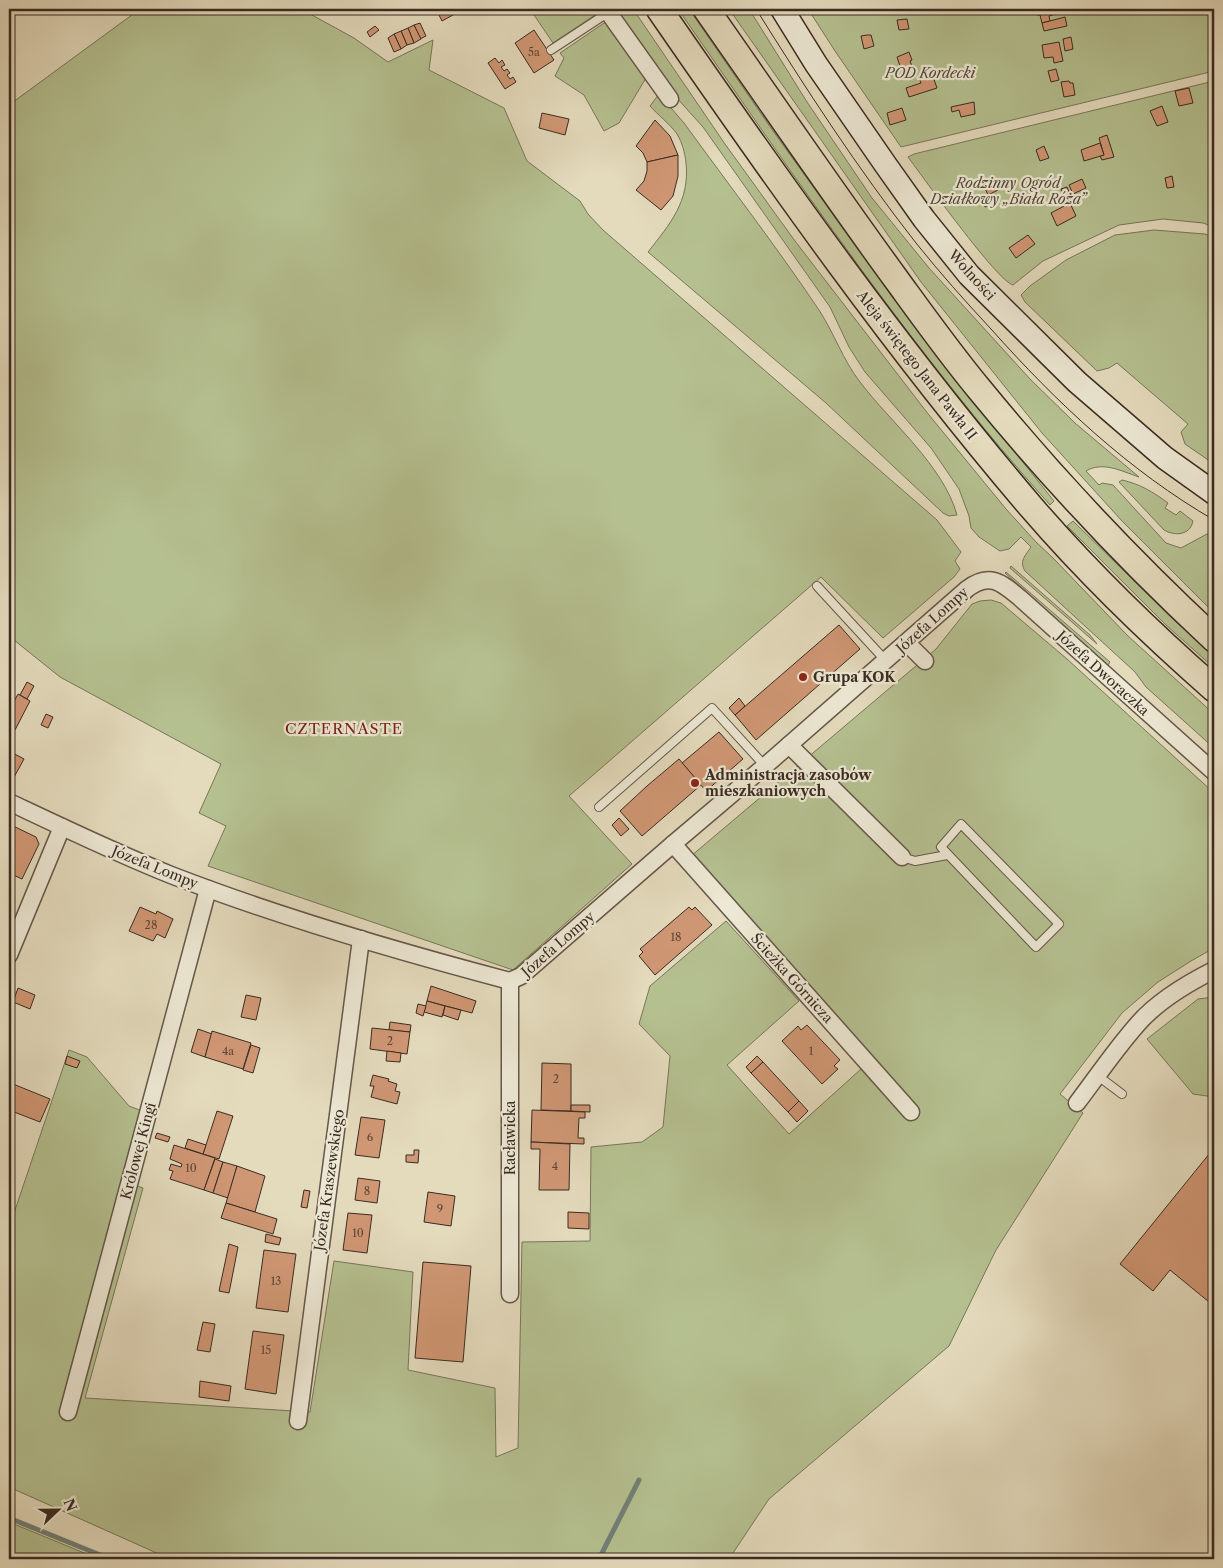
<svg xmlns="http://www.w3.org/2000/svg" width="1223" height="1568" font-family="'Libre Caslon Text',serif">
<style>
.green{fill:#b5c090;stroke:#787659}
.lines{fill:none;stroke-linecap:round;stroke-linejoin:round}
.stream{stroke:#718178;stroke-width:5}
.building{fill:#d09774;stroke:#3a2b22}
.lane-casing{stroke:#645749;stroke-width:10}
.street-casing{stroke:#645749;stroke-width:19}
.secondary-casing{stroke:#3a2b22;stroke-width:25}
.primary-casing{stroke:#3a2b22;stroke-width:28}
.lane{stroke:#ede8d4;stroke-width:8}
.street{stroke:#ede8d4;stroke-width:16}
.secondary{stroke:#ede8d4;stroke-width:22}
.primary{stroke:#e4dbbd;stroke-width:25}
.tram{stroke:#3a2b22;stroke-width:1}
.poi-dot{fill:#8f2418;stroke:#ede8d4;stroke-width:2}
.labels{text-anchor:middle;stroke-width:4.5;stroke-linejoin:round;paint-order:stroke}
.number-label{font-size:11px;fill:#604636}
.park-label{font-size:14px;font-style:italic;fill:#534938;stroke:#ede8d4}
.street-label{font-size:14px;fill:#3a2b22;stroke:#ede8d4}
.poi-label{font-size:14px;font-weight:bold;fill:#3a2b22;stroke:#ede8d4;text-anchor:start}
.neighbourhood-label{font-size:15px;letter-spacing:1px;fill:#7a1f14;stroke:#ede8d4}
</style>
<rect width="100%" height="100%" fill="#e4dbbd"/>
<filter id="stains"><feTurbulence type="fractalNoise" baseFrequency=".004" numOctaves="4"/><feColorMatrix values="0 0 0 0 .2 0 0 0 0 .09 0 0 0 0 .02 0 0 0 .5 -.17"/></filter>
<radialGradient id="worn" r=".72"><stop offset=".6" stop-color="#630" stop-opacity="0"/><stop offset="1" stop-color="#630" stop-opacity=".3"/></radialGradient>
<g class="green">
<path d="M 140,9 L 301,9 L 354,38 L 388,62 L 433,40 L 429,70 L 504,108 L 527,161 L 580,201 L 588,214 L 603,230 L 937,520 L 961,552 L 955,561 L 960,569 L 954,577 L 883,638 L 821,577 L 569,796 L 632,864 L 513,970 L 208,866 L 226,826 L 199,813 L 221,764 L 60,677 L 9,636 L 9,105 Z"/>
<path d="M 530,9 L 598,9 L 598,13 L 553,43 Z"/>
<path d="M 614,9 L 633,9 L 725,144 L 795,241 L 929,415 L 1006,509 L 1036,542 L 1054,559 L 1128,636 L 1214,714 L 1214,748 L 1146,687 L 1135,672 L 1025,571 C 1019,561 1025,556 1031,547 L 1021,537 L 1009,549 L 1000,551 L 979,537 L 971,528 L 969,516 L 959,489 L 931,448 L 865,372 L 849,347 L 830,307 L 703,127 L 675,96 Z"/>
<path d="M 678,9 L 689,9 L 773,131 L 910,321 L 1054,501 L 1050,505 C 912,351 796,179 678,9 Z"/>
<path d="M 729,9 L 749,9 L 807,102 L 872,198 L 929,268 L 1030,379 L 1075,423 L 1139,477 C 1121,471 1103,461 1086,471 L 1099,485 L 1102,483 L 1113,485 L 1166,543 L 1181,548 L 1207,534 L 1214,535 L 1214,613 L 1122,521 L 1042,433 L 921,282 Z"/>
<path d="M 808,9 L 1214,9 L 1214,71 L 901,147 L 835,51 Z"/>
<path d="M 604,23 L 609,23 L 646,78 L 619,123 L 604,131 L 584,95 L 555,76 L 564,58 L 560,53 Z"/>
<path d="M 1214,81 L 1214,227 L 1203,223 L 1163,219 L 1119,225 L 1043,261 L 1013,285 C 997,281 923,177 908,157 L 914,154 Z"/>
<path d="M 659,94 L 684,123 C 729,185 776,246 819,310 C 834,333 843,360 860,382 C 891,423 943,465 957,515 L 949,516 L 943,513 L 826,403 L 648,252 C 670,224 690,201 686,163 C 685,153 682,142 677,134 C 670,124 658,115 650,106 Z"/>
<path d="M 1154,230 L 1205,234 L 1214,238 L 1214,464 L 1185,444 L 1181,432 L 1188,424 L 1117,363 L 1109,368 L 1097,371 L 1025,302 L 1021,295 L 1030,286 L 1066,260 L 1115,235 Z"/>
<path d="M 1122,480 C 1140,484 1153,492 1168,503 L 1165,508 L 1176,515 L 1180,511 L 1193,521 C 1190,536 1174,536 1164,530 L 1119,482 Z"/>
<path d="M 1073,521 L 1173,619 L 1214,656 L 1214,668 L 1166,625 L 1067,526 Z"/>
<path d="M 1011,566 L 1090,635 L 1097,644 L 1010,568 Z"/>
<path d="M 1006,572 L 1110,662 L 1108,665 L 1005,573 Z"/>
<path d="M 991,600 L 1001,603 L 1067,659 L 1214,793 L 1214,948 L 1191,961 L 1158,982 L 1122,1013 L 1060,1094 L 1083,1113 L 996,1250 L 949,1346 L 769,1499 L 729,1559 L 170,1559 L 9,1487 L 9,1228 L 69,1050 L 87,1057 L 129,1106 L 142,1111 L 123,1181 L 143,1188 L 85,1398 L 310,1412 L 334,1261 L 413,1272 L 408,1370 L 495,1388 L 496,1457 L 518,1448 L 522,1242 L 590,1241 L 591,1147 L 642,1142 L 663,1127 L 670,1056 L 639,1024 L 650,986 L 726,921 L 799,1001 L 727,1065 L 789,1134 L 871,1060 L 691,856 L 936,649 L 972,604 L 980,601 Z"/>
<path d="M 1214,997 L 1214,1097 L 1193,1094 L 1147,1039 L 1198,999 Z"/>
<path d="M 9,1522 L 99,1559 L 9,1559 Z"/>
</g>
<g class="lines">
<g class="stream">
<path d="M 9,1518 L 110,1559"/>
<path d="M 599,1559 L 639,1480"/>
</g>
</g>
<g class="building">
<path d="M 436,9 L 464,9 L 442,21 Z"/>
<path d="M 1036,9 L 1046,9 L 1046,11 L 1052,10 L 1053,15 L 1049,16 L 1050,21 L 1042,23 L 1040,15 L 1037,15 Z"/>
<path d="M 1065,17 L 1067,26 L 1044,31 L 1042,23 Z"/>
<path d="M 907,19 L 909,29 L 899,30 L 897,20 Z"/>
<path d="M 420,23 L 426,36 L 420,39 L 414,25 Z"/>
<path d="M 414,25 L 421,39 L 414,43 L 408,28 Z"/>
<path d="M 375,26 L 379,30 L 370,37 L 367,32 Z"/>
<path d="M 408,28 L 414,43 L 407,45 L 401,31 Z"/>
<path d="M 534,30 L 554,60 L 534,73 L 515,43 Z"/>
<path d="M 401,31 L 407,45 L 401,49 L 394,34 Z"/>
<path d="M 394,34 L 401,49 L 394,52 L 388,38 Z"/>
<path d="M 867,35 L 871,35 L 874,46 L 864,49 L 861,36 Z"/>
<path d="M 1071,37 L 1073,49 L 1065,51 L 1063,39 Z"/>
<path d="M 1059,42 L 1063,61 L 1054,63 L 1053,57 L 1044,58 L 1042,45 Z"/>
<path d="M 909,52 L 912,60 L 910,61 L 912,66 L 901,69 L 897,57 Z"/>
<path d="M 495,58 L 499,63 L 502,60 L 505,65 L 501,67 L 504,71 L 507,69 L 510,73 L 507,75 L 510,79 L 513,77 L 516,82 L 505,89 L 488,63 Z"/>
<path d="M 1056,69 L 1059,80 L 1051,82 L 1048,71 Z"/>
<path d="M 932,74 L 937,88 L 909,97 L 906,88 L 921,83 L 919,78 Z"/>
<path d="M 1069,81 L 1070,83 L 1073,83 L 1075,95 L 1064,97 L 1061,82 Z"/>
<path d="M 1189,88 L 1193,103 L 1179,106 L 1175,91 Z"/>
<path d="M 974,102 L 975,114 L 961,117 L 959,110 L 952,112 L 951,107 Z"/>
<path d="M 1162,106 L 1168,122 L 1157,126 L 1150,111 Z"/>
<path d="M 902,108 L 906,120 L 890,125 L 887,113 Z"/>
<path d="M 542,113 L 569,119 L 565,135 L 539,128 Z"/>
<path d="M 655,120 L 670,136 L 678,155 L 647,162 L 643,153 L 636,146 Z"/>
<path d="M 1107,135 L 1114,157 L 1102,160 L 1100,156 L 1104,155 L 1099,138 Z"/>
<path d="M 1100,143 L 1104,155 L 1084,161 L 1081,150 Z"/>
<path d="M 1044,146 L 1049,158 L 1040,161 L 1036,150 Z"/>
<path d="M 678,155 L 678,176 L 673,196 L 661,210 L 636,190 L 644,181 L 647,171 L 647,162 Z"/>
<path d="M 1172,176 L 1174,187 L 1167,188 L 1165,178 Z"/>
<path d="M 990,178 L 993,184 L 1001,181 L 1004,187 L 988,195 L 982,181 Z"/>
<path d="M 1082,179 L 1086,188 L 1073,194 L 1069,185 Z"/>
<path d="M 1067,187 L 1073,202 L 1067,204 L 1061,189 Z"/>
<path d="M 996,194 L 1000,199 L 985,207 L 982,202 Z"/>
<path d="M 1070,203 L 1076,216 L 1057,226 L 1051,213 Z"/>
<path d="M 1028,235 L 1035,244 L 1016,258 L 1009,248 Z"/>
<path d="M 839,625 L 860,649 L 756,740 L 735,715 Z"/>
<path d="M 27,682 L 34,686 L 27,699 L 20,695 Z"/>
<path d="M 18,694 L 30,701 L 15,730 L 9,726 L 9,711 Z"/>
<path d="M 739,698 L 745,706 L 735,715 L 729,708 Z"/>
<path d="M 46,714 L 53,717 L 48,728 L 41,725 Z"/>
<path d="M 719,732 L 743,759 L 706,791 L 682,763 Z"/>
<path d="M 9,751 L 24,759 L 13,779 L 9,776 Z"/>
<path d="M 679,759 L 701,785 L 642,836 L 620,811 L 647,786 Z"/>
<path d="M 619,818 L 629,829 L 621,836 L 612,825 Z"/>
<path d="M 9,824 L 36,837 L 39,844 L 22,879 L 9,873 Z"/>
<path d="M 140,907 L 156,914 L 157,911 L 173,919 L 165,938 L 157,934 L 153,941 L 129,931 Z"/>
<path d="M 689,907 L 692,910 L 695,907 L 712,925 L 655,975 L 639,956 L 643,952 L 640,949 Z"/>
<path d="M 431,986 L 476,1001 L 472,1013 L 427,1001 Z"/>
<path d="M 18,988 L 35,995 L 30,1009 L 13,1002 Z"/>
<path d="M 246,995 L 261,998 L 256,1020 L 241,1017 Z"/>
<path d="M 427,1001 L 445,1006 L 442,1017 L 424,1012 Z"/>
<path d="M 418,1004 L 426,1006 L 423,1016 L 416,1013 Z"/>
<path d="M 445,1006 L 461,1010 L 458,1020 L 443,1015 Z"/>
<path d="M 390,1022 L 411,1025 L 410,1032 L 389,1030 Z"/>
<path d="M 807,1025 L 840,1060 L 834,1066 L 838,1069 L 822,1084 L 782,1041 L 798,1026 L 801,1030 Z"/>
<path d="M 372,1028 L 410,1032 L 407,1054 L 370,1049 Z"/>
<path d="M 198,1029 L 212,1034 L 205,1057 L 191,1052 Z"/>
<path d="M 212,1031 L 251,1043 L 243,1069 L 205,1057 Z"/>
<path d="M 251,1045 L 260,1048 L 253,1073 L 243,1070 Z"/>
<path d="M 387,1051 L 401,1053 L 400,1062 L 386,1061 Z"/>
<path d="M 67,1056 L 80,1061 L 77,1068 L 65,1064 Z"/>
<path d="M 757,1056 L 763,1062 L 751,1073 L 746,1067 Z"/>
<path d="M 763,1062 L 799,1101 L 788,1112 L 751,1073 Z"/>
<path d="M 542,1063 L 571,1064 L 571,1111 L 541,1110 Z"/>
<path d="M 373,1075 L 389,1079 L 388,1081 L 397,1084 L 395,1091 L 400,1092 L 397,1104 L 371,1097 L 374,1086 L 370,1086 Z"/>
<path d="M 13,1084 L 50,1099 L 40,1122 L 9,1110 L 13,1100 L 9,1098 L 9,1093 Z"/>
<path d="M 799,1101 L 808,1111 L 797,1122 L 788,1112 Z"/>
<path d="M 571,1105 L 590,1105 L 590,1112 L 571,1111 Z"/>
<path d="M 532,1110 L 585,1112 L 585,1118 L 579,1118 L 578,1138 L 584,1138 L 584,1144 L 531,1142 Z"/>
<path d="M 217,1111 L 233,1116 L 219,1159 L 203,1154 Z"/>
<path d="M 361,1117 L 385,1120 L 379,1158 L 355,1155 Z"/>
<path d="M 157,1133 L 170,1137 L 168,1142 L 155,1138 Z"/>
<path d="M 188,1139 L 206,1145 L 203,1154 L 185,1148 Z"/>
<path d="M 531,1142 L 570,1144 L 569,1190 L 539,1190 L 540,1149 L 531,1149 Z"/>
<path d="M 174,1145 L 215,1158 L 204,1190 L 170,1179 L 173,1171 L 169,1170 L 171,1164 L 181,1167 L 182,1164 L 170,1159 Z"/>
<path d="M 1214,1148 L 1214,1306 L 1170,1270 L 1153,1291 L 1120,1264 Z"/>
<path d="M 414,1150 L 419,1150 L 418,1163 L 406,1162 L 406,1155 L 414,1155 Z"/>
<path d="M 215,1159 L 223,1162 L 213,1193 L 204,1190 Z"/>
<path d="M 223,1162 L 237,1166 L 228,1198 L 213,1193 Z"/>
<path d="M 237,1166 L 265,1176 L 255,1212 L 226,1203 Z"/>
<path d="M 358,1178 L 380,1181 L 377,1203 L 355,1200 Z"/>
<path d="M 304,1190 L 310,1191 L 307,1208 L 301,1207 Z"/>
<path d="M 428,1192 L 455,1196 L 451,1226 L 424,1222 Z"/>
<path d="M 226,1203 L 277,1219 L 273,1234 L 221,1218 Z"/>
<path d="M 568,1212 L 589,1213 L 589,1229 L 568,1228 Z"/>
<path d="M 348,1213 L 372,1215 L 367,1253 L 343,1250 Z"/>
<path d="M 266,1234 L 281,1238 L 279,1245 L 265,1242 Z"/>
<path d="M 229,1244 L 238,1247 L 229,1293 L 219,1291 Z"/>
<path d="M 264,1250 L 296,1254 L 288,1312 L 256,1308 Z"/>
<path d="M 423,1262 L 471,1266 L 463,1362 L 415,1358 Z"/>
<path d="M 203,1322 L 215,1324 L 210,1352 L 197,1350 Z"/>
<path d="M 253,1331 L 284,1335 L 276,1394 L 245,1389 Z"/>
<path d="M 200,1381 L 231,1386 L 229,1401 L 199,1397 Z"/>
</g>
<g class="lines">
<defs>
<g id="lane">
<path d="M 551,50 L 609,12"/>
<path d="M 817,586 L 886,661"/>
<path d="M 599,807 L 712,708 L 765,766"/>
<path d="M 961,824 L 1059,924 L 1036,947 L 941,847 Z"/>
<path d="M 902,857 L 915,861 L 947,855"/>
<path d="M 1098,1076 L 1122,1094"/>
</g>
<g id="street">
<path d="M 606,9 L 670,99"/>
<path d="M 907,643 L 925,661"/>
<path d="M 789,745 L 902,857"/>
<path d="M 9,802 C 62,827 116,853 171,875 C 282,918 396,951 510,981 L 521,976 L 673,844 L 765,766 L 967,589 C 989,572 1001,582 1020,598 L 1214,772"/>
<path d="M 673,844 L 911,1112"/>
<path d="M 9,955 L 62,827"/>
<path d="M 1077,1103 C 1096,1078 1115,1050 1136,1026 C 1156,1002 1186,984 1214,970"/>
<path d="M 510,1294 L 510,981"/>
<path d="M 68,1412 L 208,889"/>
<path d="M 298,1421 L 361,939"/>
</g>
<path id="secondary" d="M 782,9 L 816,64 L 885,164 L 924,219 L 969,275 L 1077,382 L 1165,458 L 1214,493"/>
<g id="primary">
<path d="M 659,9 C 777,180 897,350 1032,508 C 1088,573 1150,633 1214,689"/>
<path d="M 706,9 C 769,99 831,190 896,279 C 923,316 950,354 980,390 C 1052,478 1130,561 1214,639"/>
</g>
</defs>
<use href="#lane" class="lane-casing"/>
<use href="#street" class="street-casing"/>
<use href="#secondary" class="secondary-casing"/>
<use href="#primary" class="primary-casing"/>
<use href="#lane" class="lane"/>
<use href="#street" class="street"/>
<use href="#secondary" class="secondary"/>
<use href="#primary" class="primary"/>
<path class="tram" d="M 756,9 C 806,89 858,169 916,243 C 940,273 965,301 991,329 C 1056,402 1129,471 1214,520"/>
</g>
<g class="poi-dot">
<circle cx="803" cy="677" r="5"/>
<circle cx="695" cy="783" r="5"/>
</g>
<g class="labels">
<g class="number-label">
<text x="534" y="56">5a</text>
<text x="151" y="929">28</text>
<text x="676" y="941">18</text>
<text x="390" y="1045">2</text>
<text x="228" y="1055">4a</text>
<text x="811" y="1055">1</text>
<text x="556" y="1083">2</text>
<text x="370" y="1141">6</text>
<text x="555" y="1170">4</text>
<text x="191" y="1172">10</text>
<text x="367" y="1195">8</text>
<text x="440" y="1213">9</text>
<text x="358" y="1237">10</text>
<text x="276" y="1285">13</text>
<text x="266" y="1354">15</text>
</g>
<g class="park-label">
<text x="930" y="78">POD Kordecki</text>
<text x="1008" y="188">Rodzinny Ogród<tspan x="1008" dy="16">Działkowy „Biała Róża”</tspan></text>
</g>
<g class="street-label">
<text transform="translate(972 275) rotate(48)" y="5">Wolności</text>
<text transform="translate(917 365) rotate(52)" y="5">Aleja świętego Jana Pawła II</text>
<text transform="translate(932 620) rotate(-42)" y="5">Józefa Lompy</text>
<text transform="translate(1103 673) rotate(42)" y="5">Józefa Dworaczka</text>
<text transform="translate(155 867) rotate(22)" y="5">Józefa Lompy</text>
<text transform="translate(558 944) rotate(-41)" y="5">Józefa Lompy</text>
<text transform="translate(792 978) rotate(48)" y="5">Ścieżka Górnicza</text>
<text transform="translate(510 1138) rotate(-90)" y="5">Racławicka</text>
<text transform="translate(138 1151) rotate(-75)" y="5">Królowej Kingi</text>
<text transform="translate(329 1180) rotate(-82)" y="5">Józefa Kraszewskiego</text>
</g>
<g class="poi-label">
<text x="813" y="682">Grupa KOK</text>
<text x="705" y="780">Administracja zasobów<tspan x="705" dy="16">mieszkaniowych</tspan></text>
</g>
<g class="neighbourhood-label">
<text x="344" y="734">CZTERNASTE</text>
</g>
</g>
<rect width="1223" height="1568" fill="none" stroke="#e4dbbd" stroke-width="30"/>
<rect x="10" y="10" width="1203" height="1548" fill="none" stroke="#3a2b22" stroke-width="2.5"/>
<rect x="15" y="15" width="1193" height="1538" fill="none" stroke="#3a2b22"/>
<g transform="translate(58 1510) rotate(68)" stroke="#ede8d4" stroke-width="4" paint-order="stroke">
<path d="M0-4L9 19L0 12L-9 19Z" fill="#3a2b22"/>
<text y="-8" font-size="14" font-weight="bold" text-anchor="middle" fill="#3a2b22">N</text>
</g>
<rect width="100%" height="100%" filter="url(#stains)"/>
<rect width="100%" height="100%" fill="url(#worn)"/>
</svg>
